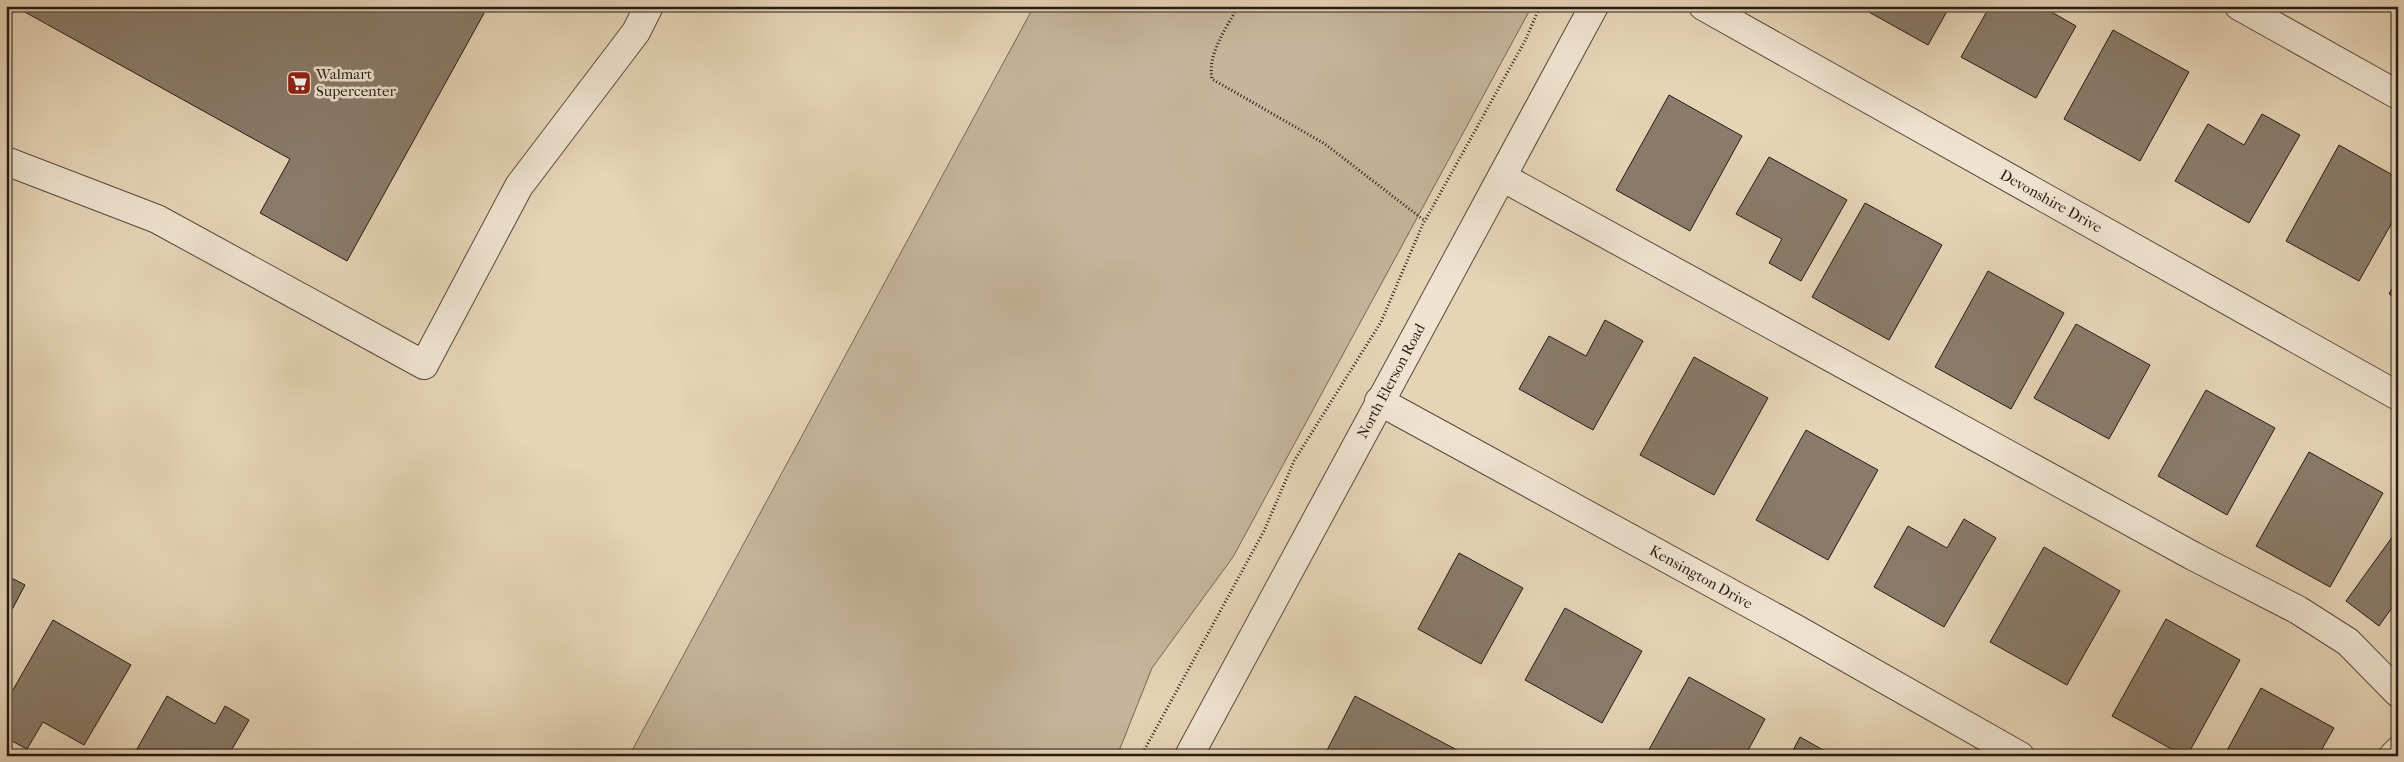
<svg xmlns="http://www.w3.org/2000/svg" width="2404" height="762" font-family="'IM FELL French Canon',serif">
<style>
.green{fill:#c6b59c;stroke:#766859}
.building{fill:#8a7b6a;stroke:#271b16}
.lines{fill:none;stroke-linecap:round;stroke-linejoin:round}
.minor-casing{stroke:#57493e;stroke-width:30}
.path{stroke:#271b16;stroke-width:3;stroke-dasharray:1 2.5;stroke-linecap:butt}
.minor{stroke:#efe3d0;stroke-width:28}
.labels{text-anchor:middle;stroke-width:5;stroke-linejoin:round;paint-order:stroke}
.poi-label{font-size:15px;fill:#271b16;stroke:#efe3d0;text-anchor:start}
.street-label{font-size:15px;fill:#271b16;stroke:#efe3d0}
</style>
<rect width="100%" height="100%" fill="#e6d4b7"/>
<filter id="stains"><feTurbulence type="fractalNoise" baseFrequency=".004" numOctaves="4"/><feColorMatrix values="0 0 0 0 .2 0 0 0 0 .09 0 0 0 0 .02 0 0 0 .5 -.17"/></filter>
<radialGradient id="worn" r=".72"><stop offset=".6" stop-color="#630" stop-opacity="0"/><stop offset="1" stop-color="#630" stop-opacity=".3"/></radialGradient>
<path class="green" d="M 1034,6 L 1532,6 L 1233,557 L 1152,668 L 1117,756 L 629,756 Z"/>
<g class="building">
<path d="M 14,6 L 488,6 L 347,261 L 260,213 L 290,159 Z"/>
<path d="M 1858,6 L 1950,6 L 1928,45 Z"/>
<path d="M 1990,6 L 2041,6 L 2076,26 L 2036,98 L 1961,57 Z"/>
<path d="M 2113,30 L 2189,72 L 2140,161 L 2064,119 Z"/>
<path d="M 1669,95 L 1742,136 L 1690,231 L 1616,190 Z"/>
<path d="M 2262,114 L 2300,135 L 2249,223 L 2175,181 L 2208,124 L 2244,145 Z"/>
<path d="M 2339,145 L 2398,178 L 2398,212 L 2359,281 L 2286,241 Z"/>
<path d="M 1769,157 L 1847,200 L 1801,281 L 1769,263 L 1782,239 L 1736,214 Z"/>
<path d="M 1865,203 L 1942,245 L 1889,340 L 1812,297 Z"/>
<path d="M 1988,271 L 2064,313 L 2011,409 L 1935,367 Z"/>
<path d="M 2398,278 L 2398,299 L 2389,294 Z"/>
<path d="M 1605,320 L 1643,341 L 1593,430 L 1519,389 L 1549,336 L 1586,356 Z"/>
<path d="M 2076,324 L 2150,365 L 2109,439 L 2034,398 Z"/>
<path d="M 1694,357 L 1768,398 L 1714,495 L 1640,455 Z"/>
<path d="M 2206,390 L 2275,428 L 2227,515 L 2158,476 Z"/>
<path d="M 1806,430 L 1878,470 L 1828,560 L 1756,520 Z"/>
<path d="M 2309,452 L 2383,493 L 2330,587 L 2256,546 Z"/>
<path d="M 1964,519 L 1996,538 L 1944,627 L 1874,587 L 1908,526 L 1947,548 Z"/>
<path d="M 2398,529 L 2398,603 L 2396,602 L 2379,626 L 2346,601 Z"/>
<path d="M 2044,547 L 2120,591 L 2067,685 L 1990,642 Z"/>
<path d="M 1459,553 L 1523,588 L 1481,664 L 1418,629 Z"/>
<path d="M 6,575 L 25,585 L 6,621 Z"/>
<path d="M 1565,608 L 1642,651 L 1602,723 L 1525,680 Z"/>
<path d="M 2166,619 L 2240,660 L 2187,756 L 2184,756 L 2112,716 Z"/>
<path d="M 53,620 L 131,665 L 84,745 L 43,722 L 27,749 L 6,738 L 6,702 Z"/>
<path d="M 1689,677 L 1765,719 L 1745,756 L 1646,755 Z"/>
<path d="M 2261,688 L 2334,728 L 2318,756 L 2224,756 Z"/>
<path d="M 167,696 L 215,724 L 225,706 L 249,720 L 228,756 L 133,756 Z"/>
<path d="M 1355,696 L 1459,751 L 1456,756 L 1324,756 Z"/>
<path d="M 1800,737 L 1834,756 L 1790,756 Z"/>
</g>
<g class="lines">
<defs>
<g id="minor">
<path d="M 1703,6 L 2398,396"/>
<path d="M 2239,6 L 2398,95"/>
<path d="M 6,161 L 157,219 L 424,365 L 519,186 L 636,32 L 649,6"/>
<path d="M 1502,177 L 2193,556 L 2298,610 L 2348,642 L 2398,693"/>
<path d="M 1379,401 L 1796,629 L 2020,756"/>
<path d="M 1189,756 L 1594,6"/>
<path d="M 2393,756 L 2398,751"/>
</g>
</defs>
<use href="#minor" class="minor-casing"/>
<g class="path">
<path d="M 1238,6 C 1227,28 1207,53 1212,79 L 1325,144 L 1425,221"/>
<path d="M 1141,756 L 1264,531 L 1294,461 L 1381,322 L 1422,226 L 1526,39 L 1540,6"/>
</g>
<use href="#minor" class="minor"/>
</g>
<defs>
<symbol id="supermarket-square" viewBox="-11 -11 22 22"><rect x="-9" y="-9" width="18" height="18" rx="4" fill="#8f2418" stroke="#efe3d0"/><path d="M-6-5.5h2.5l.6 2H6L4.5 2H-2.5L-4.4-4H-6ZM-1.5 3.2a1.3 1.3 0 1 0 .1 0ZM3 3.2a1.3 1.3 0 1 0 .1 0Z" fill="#fff"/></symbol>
</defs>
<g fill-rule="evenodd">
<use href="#supermarket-square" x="285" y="69" width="28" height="28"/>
</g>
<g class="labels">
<g class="poi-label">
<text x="316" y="79">Walmart<tspan x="316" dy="17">Supercenter</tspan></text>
</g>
<g class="street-label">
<text transform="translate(2051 201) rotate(29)" y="5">Devonshire Drive</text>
<text transform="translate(1391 381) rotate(-62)" y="5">North Elerson Road</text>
<text transform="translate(1701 577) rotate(29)" y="5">Kensington Drive</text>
</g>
</g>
<rect width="2404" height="762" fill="none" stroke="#e6d4b7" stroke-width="25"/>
<rect x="8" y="8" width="2389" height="747" fill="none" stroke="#271b16" stroke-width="2.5"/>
<rect x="12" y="12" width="2379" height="737" fill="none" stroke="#271b16"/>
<rect width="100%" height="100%" filter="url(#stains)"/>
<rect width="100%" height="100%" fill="url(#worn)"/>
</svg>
